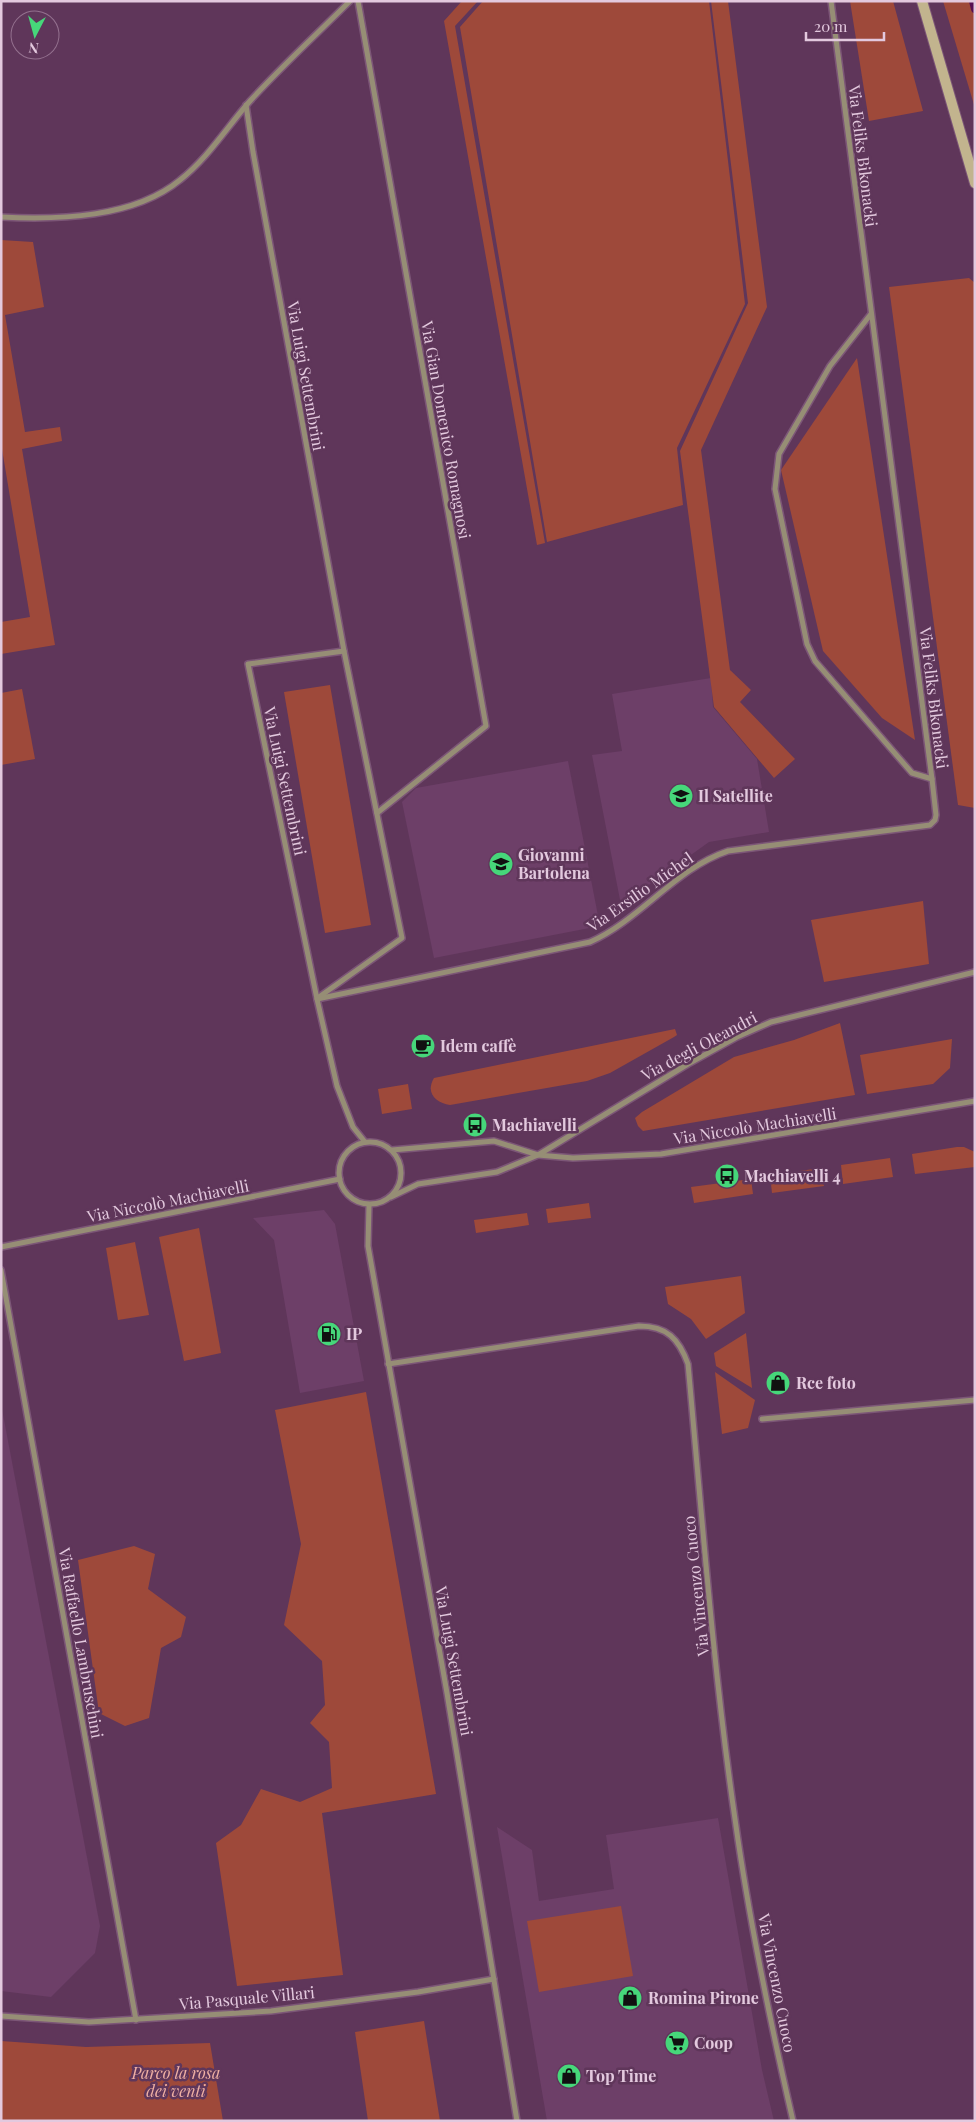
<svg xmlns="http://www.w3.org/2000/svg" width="976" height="2122" font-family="'Playfair Display',serif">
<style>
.built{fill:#6d3f68}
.green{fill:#9e493a}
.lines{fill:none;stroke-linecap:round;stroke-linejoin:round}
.stream{stroke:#570f52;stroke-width:8}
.street-casing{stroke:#7c5677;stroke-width:8}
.secondary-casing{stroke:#7c5677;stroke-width:12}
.street{stroke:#968e75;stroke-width:5}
.secondary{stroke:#c2b48e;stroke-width:10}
.labels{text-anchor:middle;stroke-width:5;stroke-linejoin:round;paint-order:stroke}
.street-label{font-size:16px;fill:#e3c9de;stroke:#5f365a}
.poi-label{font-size:16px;font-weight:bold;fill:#e3c9de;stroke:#5f365a;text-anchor:start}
.park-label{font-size:16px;font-style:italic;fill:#f0b1a4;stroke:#5f365a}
</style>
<rect width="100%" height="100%" fill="#5f365a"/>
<g class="built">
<path d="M 711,678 L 713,707 L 757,759 L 769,832 L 709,842 L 621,905 L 592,755 L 622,751 L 612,694 Z"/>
<path d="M 568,761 L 600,926 L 434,958 L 402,802 L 416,788 Z"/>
<path d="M 324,1210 L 335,1224 L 364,1381 L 300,1393 L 274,1240 L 253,1218 Z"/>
<path d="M 1,1404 L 100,1926 L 95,1953 L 51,1997 L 1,1991 Z"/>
<path d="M 718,1818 L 762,2070 L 774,2121 L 547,2121 L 497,1827 L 532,1850 L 539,1901 L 614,1889 L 606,1835 Z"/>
</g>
<g class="green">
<path d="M 462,1 L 478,1 L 455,26 L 545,543 L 537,545 L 444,21 Z"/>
<path d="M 483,1 L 709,1 L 745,304 L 677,448 L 683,505 L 547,542 L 460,27 Z"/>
<path d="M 711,1 L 728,1 L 767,307 L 701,450 L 730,670 L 751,690 L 740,702 L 795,759 L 774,778 L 714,707 L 680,451 L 748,303 Z"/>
<path d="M 850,1 L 893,1 L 923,111 L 869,121 Z"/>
<path d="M 943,1 L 975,1 L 975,108 Z"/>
<path d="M 1,240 L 33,242 L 44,307 L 5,315 L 25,432 L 60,427 L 62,441 L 22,449 L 55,645 L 1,654 L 1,622 L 30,617 L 1,443 Z"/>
<path d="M 969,278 L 975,283 L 975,808 L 958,805 L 889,287 Z"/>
<path d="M 857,358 L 915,740 L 882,718 L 823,651 L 781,470 Z"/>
<path d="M 330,685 L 371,925 L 325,933 L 284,692 Z"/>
<path d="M 22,689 L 35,759 L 1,765 L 1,693 Z"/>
<path d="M 923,901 L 929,964 L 824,982 L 811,920 Z"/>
<path d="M 840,1023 L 855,1095 L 643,1131 L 638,1126 L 635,1118 L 642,1112 L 734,1057 L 794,1040 Z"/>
<path d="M 675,1029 L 677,1035 L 674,1037 L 610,1073 L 587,1081 L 450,1105 C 436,1103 425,1093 434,1078 Z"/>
<path d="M 952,1039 L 950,1068 L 933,1084 L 867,1094 L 860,1055 Z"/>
<path d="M 408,1084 L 412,1109 L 382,1114 L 378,1089 Z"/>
<path d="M 957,1147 L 964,1147 L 975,1152 L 975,1167 L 915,1174 L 912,1154 Z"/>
<path d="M 890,1158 L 893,1177 L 843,1184 L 841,1165 Z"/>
<path d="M 821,1168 L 824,1186 L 772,1193 L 770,1175 Z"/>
<path d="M 751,1179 L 753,1194 L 694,1203 L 691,1187 Z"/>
<path d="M 589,1203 L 591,1218 L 548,1223 L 546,1209 Z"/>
<path d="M 527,1213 L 529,1225 L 476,1233 L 474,1220 Z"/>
<path d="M 199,1228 L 221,1353 L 184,1361 L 159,1237 Z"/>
<path d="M 135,1242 L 149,1315 L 118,1320 L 106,1248 Z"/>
<path d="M 741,1276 L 745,1313 L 706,1339 L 691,1319 L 668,1304 L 665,1287 Z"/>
<path d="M 746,1333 L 752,1388 L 716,1366 L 714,1353 Z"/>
<path d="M 715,1372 L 755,1400 L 748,1428 L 722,1434 Z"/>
<path d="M 366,1392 L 436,1794 L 322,1813 L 343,1975 L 237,1986 L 216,1843 L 241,1825 L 261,1789 L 300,1802 L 332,1788 L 329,1742 L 310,1723 L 325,1705 L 322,1661 L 284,1625 L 301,1544 L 275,1410 Z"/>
<path d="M 134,1546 L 155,1554 L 148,1589 L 186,1617 L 181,1637 L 161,1648 L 149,1718 L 125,1726 L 99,1713 L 78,1560 Z"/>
<path d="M 621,1906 L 633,1976 L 539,1992 L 527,1921 Z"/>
<path d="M 424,2021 L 440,2121 L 368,2121 L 355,2032 Z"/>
<path d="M 1,2041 L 86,2047 L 210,2043 L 223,2121 L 1,2121 Z"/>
</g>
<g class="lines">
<path class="stream" d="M 973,1 L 975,9"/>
<defs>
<g id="street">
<path d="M 358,1 L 486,726 L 377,813"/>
<path d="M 246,105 L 253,152 L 344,651 L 402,938 L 319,997"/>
<path d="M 1,217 C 58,220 134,218 180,180 C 208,158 227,127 250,101 C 282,66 317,34 350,1"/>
<path d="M 871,314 L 830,366 L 779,454 L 775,489 L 807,644 L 815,661 L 912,773 L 932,779"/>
<path d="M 344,651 L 248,664 L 317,999 L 337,1086 L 353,1127 L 365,1142"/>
<path d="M 317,999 L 590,942 C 640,920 676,868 728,851 L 930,825 L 935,820 L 936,815 L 932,779 L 831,1"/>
<circle cx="370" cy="1173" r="31"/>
<path d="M 392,1150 L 494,1141 L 538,1155 L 573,1158 L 661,1154 L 975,1101"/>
<path d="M 391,1197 L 418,1184 L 497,1172 L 538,1155 L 688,1064 L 737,1037 L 771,1022 L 975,972"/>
<path d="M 369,1205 L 368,1246 L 447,1693 L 517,2121"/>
<path d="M 1,1247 L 340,1179"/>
<path d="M 1,1270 L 136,2020"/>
<path d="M 388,1364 L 639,1326 C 667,1326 679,1339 688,1364 C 702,1516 713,1668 735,1819 C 749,1920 770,2021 793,2121"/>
<path d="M 762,1419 L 975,1400"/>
<path d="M 1,2016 L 89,2022 L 271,2011 L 418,1992 L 494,1979"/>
</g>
<path id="secondary" d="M 922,1 L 975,183"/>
</defs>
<use href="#street" class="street-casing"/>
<use href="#secondary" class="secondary-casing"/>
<use href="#street" class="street"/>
<use href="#secondary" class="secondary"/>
</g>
<defs>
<symbol id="school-disc" viewBox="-11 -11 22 22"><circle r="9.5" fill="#46d77a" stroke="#5f365a"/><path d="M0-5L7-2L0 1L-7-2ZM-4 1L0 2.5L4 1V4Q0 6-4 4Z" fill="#111"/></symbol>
<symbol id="cafe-disc" viewBox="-11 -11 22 22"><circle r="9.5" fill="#46d77a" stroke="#5f365a"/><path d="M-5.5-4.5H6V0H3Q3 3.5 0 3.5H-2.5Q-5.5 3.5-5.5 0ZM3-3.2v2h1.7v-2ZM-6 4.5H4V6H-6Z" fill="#111"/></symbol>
<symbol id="bus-disc" viewBox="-11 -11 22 22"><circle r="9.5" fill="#46d77a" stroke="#5f365a"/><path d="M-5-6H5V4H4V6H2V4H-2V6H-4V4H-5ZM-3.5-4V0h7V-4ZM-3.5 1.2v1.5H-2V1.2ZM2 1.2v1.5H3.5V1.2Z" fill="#111"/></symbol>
<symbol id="fuel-disc" viewBox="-11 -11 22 22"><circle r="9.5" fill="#46d77a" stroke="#5f365a"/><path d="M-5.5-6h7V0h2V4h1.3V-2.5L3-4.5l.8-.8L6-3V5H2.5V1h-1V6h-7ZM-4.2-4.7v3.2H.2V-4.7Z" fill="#111"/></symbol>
<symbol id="shop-disc" viewBox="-11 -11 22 22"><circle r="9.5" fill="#46d77a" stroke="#5f365a"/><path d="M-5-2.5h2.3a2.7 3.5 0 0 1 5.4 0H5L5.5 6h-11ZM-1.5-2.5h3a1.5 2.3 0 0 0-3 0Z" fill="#111"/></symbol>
<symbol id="supermarket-disc" viewBox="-11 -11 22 22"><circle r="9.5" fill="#46d77a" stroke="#5f365a"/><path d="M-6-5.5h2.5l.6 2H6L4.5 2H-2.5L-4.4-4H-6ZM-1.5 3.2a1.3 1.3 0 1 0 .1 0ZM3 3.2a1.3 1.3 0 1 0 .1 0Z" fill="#111"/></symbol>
</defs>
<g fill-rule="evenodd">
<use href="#school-disc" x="667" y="782" width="28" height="28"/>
<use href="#school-disc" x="487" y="850" width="28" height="28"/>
<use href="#cafe-disc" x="409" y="1032" width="28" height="28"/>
<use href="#bus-disc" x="461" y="1111" width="28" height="28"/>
<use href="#bus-disc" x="713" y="1162" width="28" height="28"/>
<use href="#fuel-disc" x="315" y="1320" width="28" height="28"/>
<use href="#shop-disc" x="764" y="1369" width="28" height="28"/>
<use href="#shop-disc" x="616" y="1984" width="28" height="28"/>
<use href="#supermarket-disc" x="663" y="2029" width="28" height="28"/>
<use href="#shop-disc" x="555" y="2062" width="28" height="28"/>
</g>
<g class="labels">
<g class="street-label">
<text transform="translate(863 156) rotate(83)" y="6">Via Feliks Bikonacki</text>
<text transform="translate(306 376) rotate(80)" y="6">Via Luigi Settembrini</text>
<text transform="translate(446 430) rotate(80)" y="6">Via Gian Domenico Romagnosi</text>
<text transform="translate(934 698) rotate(83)" y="6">Via Feliks Bikonacki</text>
<text transform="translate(285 781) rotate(78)" y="6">Via Luigi Settembrini</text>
<text transform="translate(640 892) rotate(-35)" y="6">Via Ersilio Michel</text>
<text transform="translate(699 1046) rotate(-28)" y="6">Via degli Oleandri</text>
<text transform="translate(755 1126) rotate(-9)" y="6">Via Niccolò Machiavelli</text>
<text transform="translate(168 1201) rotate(-11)" y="6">Via Niccolò Machiavelli</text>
<text transform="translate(696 1586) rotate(-96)" y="6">Via Vincenzo Cuoco</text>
<text transform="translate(81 1643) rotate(80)" y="6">Via Raffaello Lambruschini</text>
<text transform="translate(454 1661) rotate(80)" y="6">Via Luigi Settembrini</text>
<text transform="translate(777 1983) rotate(79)" y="6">Via Vincenzo Cuoco</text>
<text transform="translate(247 1998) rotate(-5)" y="6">Via Pasquale Villari</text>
</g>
<g class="poi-label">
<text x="698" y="802">Il Satellite</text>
<text x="518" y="861">Giovanni<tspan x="518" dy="18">Bartolena</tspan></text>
<text x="440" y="1052">Idem caffè</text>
<text x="492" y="1131">Machiavelli</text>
<text x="744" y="1182">Machiavelli 4</text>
<text x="346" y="1340">IP</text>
<text x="796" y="1389">Rce foto</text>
<text x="648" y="2004">Romina Pirone</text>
<text x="694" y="2049">Coop</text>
<text x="586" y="2082">Top Time</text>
</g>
<g class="park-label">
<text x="176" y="2079">Parco la rosa<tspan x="176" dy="18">dei venti</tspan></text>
</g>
</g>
<rect width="976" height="2122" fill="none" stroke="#e3c9de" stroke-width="5"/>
<g transform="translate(35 35) rotate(186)"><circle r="24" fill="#5f365a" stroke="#94718f"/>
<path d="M0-4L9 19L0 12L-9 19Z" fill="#46d77a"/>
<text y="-8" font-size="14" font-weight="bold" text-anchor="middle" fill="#e3c9de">N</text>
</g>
<path d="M806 32v8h78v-8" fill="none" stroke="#e3c9de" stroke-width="2.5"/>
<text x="814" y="32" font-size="15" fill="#e3c9de" stroke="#5f365a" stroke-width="4" paint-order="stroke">20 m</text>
</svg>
